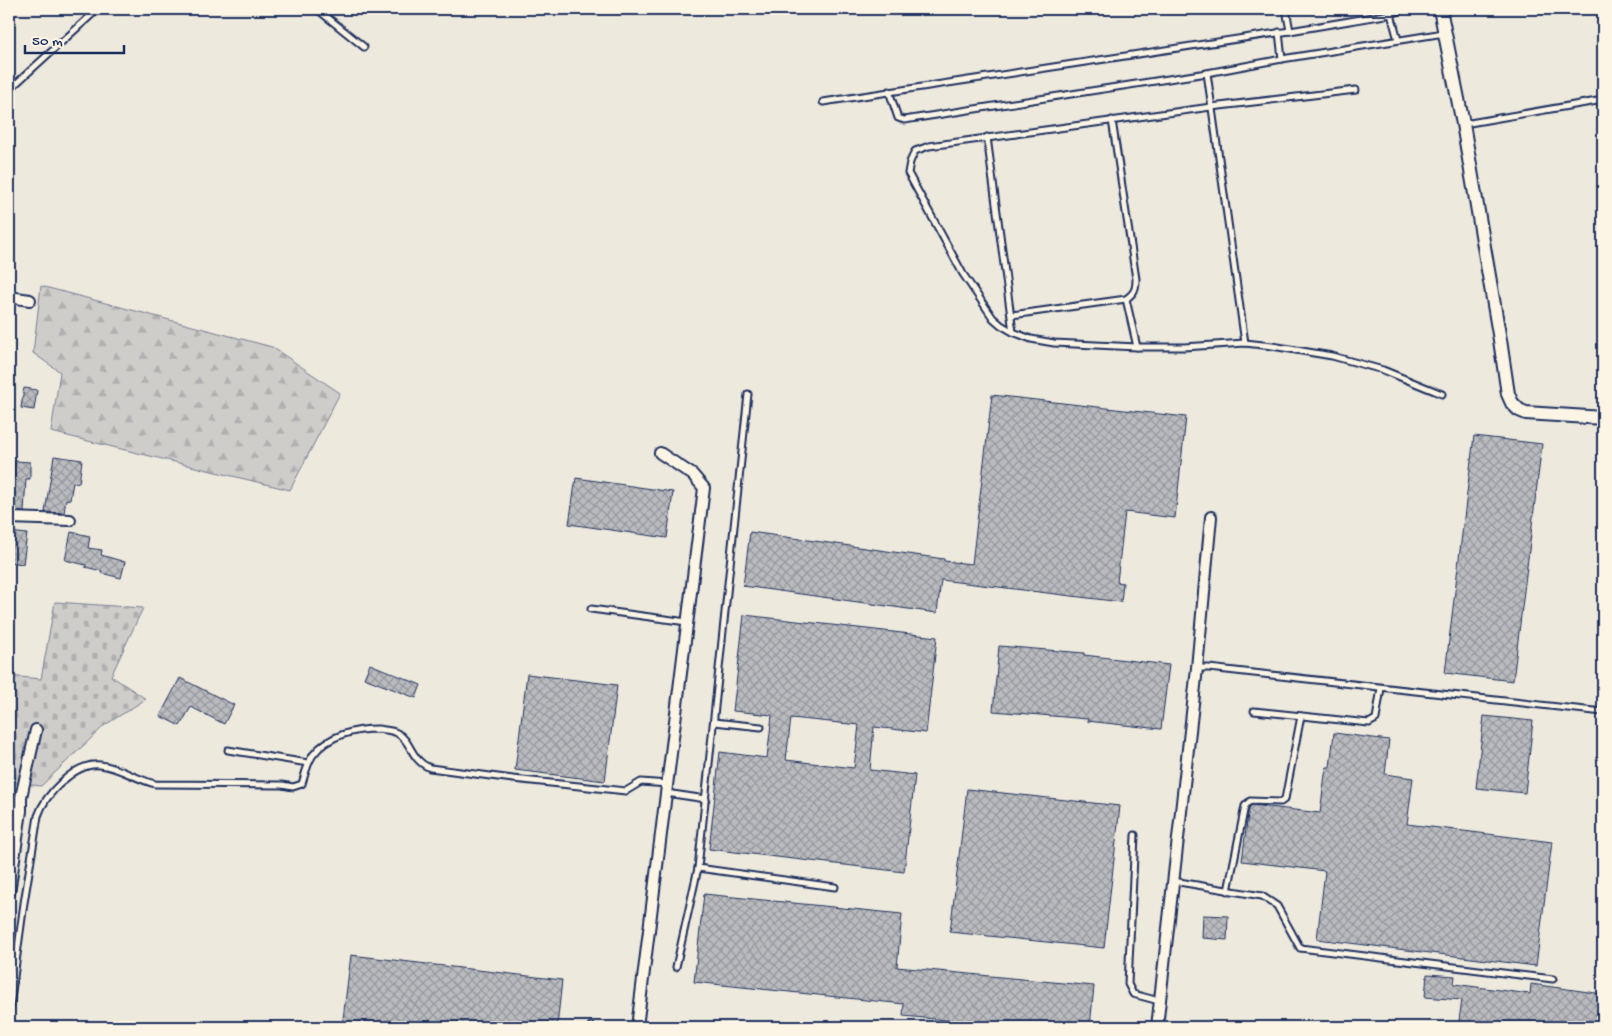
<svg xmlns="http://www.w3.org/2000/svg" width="1612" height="1036" font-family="'Gochi Hand',sans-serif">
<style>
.forest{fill:url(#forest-firs);stroke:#757e94}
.cemetery{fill:url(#cemetery-stones);stroke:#757e94}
.building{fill:url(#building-cross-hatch);stroke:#1b2f5e;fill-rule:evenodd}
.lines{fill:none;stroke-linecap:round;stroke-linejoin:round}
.service-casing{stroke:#1b2f5e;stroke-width:9}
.minor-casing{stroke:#1b2f5e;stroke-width:14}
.tertiary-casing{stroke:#1b2f5e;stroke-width:16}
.service{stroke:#fcf5e5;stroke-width:5}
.minor{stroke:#fcf5e5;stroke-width:10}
.tertiary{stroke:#fcf5e5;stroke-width:12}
</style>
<defs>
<pattern id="forest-firs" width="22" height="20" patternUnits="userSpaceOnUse" patternTransform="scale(1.25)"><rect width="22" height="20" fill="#cfcdca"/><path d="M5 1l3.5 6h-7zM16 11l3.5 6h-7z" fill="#b1b0b0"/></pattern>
<pattern id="cemetery-stones" width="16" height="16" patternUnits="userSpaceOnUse" patternTransform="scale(1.25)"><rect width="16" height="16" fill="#cfcdca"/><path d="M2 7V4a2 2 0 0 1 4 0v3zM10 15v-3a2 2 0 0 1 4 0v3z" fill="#b1b0b0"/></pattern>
<pattern id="building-cross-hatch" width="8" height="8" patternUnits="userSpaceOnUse" patternTransform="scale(1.25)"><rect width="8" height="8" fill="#babbbe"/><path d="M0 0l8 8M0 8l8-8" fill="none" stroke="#96989e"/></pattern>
</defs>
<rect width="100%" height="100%" fill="#eee9dd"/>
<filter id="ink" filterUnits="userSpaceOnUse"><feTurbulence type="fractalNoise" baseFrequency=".02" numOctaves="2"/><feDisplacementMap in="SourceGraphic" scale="10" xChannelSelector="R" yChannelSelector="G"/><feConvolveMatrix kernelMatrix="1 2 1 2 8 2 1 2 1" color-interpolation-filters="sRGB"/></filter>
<g filter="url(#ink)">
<path class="forest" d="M 41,286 L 272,347 L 340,393 L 290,490 L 51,432 L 60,372 L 33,353 Z"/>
<path class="cemetery" d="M 55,602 L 143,608 L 111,676 L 146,699 L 105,725 L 41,786 L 9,782 L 9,676 L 41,679 Z"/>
<g class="building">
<path d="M 24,388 L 37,390 L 34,410 L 21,408 Z"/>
<path d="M 992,395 L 1186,417 L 1175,518 L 1125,512 L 1117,582 L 1123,583 L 1121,602 L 941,580 L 937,613 L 743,586 L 750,532 L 944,559 L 944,561 L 972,564 Z"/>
<path d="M 1474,436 L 1542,444 L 1513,681 L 1445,673 Z"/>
<path d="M 54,456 L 82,460 L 79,483 L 73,482 L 70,500 L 66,499 L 64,513 L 45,512 Z"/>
<path d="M 15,461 L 30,462 L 30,479 L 26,479 L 24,512 L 9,511 L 9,478 L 14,479 Z"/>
<path d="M 576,478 L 673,492 L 667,538 L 569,524 Z"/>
<path d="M 9,532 L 27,534 L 23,564 L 9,562 Z"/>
<path d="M 71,532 L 90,536 L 88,548 L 102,550 L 101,555 L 125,562 L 121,578 L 101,573 L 102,571 L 85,567 L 86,565 L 65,560 Z"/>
<path d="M 744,615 L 937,637 L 926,733 L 874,727 L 870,770 L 915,775 L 904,872 L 709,849 L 720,752 L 767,758 L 772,715 L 733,711 ZM 791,718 L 859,725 L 854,768 L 786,760 Z"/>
<path d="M 999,646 L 1084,653 L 1084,655 L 1169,665 L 1161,729 L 1087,721 L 1088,719 L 993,711 Z"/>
<path d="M 370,664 L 421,685 L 416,698 L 364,678 Z"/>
<path d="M 527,674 L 617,685 L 605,781 L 515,770 Z"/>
<path d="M 180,678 L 234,705 L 224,724 L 191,707 L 180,726 L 160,716 Z"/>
<path d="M 1484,716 L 1533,721 L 1525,793 L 1476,788 Z"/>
<path d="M 1334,733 L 1389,740 L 1385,774 L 1413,778 L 1407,824 L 1552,842 L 1536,966 L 1317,939 L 1325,871 L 1242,861 L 1248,814 L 1249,808 L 1252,805 L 1320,813 L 1326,767 L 1330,767 Z"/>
<path d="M 967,789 L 1120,806 L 1104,948 L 950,932 Z"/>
<path d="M 704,894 L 902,914 L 897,967 L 1094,986 L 1090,1027 L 1022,1027 L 903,1016 L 904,1004 L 694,982 Z"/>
<path d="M 1203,915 L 1228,916 L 1227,940 L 1202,938 Z"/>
<path d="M 351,955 L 562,980 L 557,1027 L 342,1027 Z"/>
<path d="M 1427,974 L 1455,976 L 1454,984 L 1530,994 L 1531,984 L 1603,994 L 1603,1027 L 1458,1027 L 1462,1000 L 1425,997 Z"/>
</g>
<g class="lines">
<defs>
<g id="service">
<path d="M 317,9 L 364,47"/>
<path d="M 1286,9 L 1290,31"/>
<path d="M 1279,32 L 1282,59"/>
<path d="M 1398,40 L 1391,14 L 1405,9"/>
<path d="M 1207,73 L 1245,343"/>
<path d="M 9,90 L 98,9"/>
<path d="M 1356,90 L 1211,107 L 929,146 L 915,151 L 910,162 L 908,173 L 963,274 L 993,318 L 1001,325 L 1013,332 L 1031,339 L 1054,343 L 1137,347 L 1184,347 L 1245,343 L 1272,346 L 1332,356 L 1383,370 L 1442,394"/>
<path d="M 889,91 L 898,118 L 904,120 L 1207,73 L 1282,59 L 1444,33"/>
<path d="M 823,102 L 1290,31 L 1391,14"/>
<path d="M 1464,124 L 1603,100"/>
<path d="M 987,137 L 1013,332"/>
<path d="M 1126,299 L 1137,347"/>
<path d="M 1012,315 L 1126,299 C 1134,293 1136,290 1136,279 L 1112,120"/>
<path d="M 591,609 L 687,622"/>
<path d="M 1197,668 L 1209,668 L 1603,712"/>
<path d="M 1254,711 L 1369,723 L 1376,719 L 1381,688"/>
<path d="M 714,722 L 761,727"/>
<path d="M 228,750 L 308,763"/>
<path d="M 666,793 L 706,799"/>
<path d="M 1135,835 L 1128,984 L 1133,994 L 1159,1001"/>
<path d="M 698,868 L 835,887"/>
<path d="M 1173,881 L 1262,896 L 1277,906 L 1300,948 L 1553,979"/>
<path d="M 1228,891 L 1245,806 L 1250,801 L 1281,802 L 1285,799 L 1301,716"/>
<path d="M 676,967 L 698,868 L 748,394"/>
<path d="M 9,1014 L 24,903 L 38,816 C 45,795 75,762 100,765 C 119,767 136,779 155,784 L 282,785 L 293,787 L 302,784 C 305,774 307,764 313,755 C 328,735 355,729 378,729 C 384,730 392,730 397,733 C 412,741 410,760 430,768 L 513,779 L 626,791 L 641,782 L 668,784"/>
<path d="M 591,1026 L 591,1027"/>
</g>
<g id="minor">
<path d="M 9,297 L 30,300"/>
<path d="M 9,518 L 70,520"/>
<path d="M 9,893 L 21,811 L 21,797 L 36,730"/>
<path d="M 637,1027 L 704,488 L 693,475 L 660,453"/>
<path d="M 1157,1027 L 1197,668 L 1211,517"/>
</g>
<path id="tertiary" d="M 1440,9 L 1463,124 L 1500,340 L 1508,394 L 1512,403 L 1519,410 L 1526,413 L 1603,418"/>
</defs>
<use href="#service" class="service-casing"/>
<use href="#minor" class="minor-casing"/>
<use href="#tertiary" class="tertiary-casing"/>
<use href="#service" class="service"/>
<use href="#minor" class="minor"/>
<use href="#tertiary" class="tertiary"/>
</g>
</g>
<rect width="1612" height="1036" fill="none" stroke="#fcf5e5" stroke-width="30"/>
<rect x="15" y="15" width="1582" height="1006" fill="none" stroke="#1b2f5e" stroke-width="2" filter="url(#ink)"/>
<path d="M25 45v8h99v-8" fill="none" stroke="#1b2f5e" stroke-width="2.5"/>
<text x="32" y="45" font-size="15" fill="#1b2f5e" stroke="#fcf5e5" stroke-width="4" paint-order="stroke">50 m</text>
</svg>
